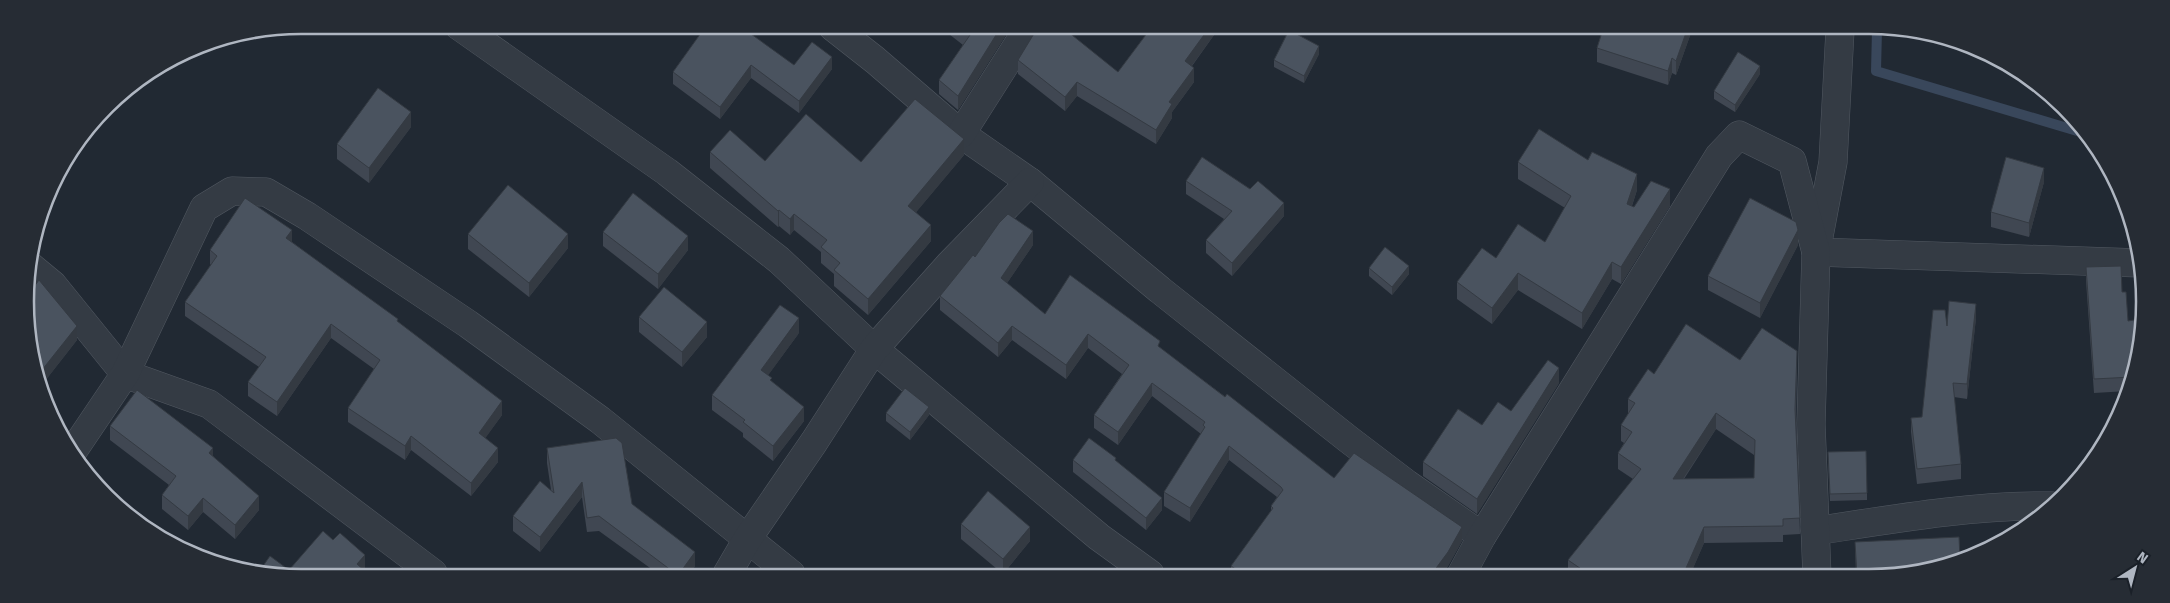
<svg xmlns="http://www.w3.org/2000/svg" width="2170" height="603" font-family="'Fira Sans',sans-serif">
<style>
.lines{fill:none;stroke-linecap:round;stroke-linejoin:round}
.stream{stroke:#39475b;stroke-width:10}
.street-casing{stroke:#525962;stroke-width:29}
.street{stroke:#343b44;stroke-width:28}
.wall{fill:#404752;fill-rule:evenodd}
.shaded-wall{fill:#343a42}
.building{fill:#4a535f;stroke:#343a42;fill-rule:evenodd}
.rim{fill:none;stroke:#afb6c1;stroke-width:2.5}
</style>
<rect width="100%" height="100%" fill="#212933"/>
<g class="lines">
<path class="stream" d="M 1877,30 L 1876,71 L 2084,133"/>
<defs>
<g id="street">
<path d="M 459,26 L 667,172 L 779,260 L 874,349 L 1099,537 L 1150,574"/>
<path d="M 833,27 L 875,60 L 961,134 L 1030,182 L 1160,290 L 1348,439 L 1407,484 L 1482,536"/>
<path d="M 1840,30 L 1833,162 L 1816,252 L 2140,263"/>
<path d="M 961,134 L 1029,27"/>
<path d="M 30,266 L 53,285 L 125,374 L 209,404 L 433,573"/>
<path d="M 73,451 L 125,374 L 204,208 L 232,191 L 266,192 L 307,216 L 468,324 L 600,420 L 791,574"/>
<path d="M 1815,531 C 1893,519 1972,505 2052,506"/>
<path d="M 727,574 L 748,538 L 814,442 L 874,349 L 949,265 L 1030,182"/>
<path d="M 1461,575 L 1482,536 L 1719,156 L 1739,135 L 1792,161 L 1816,252 L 1811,424 L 1817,576"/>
</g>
</defs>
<use href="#street" class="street-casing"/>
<use href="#street" class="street"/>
</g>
<g class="wall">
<path d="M 706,26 L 794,65 L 832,69 L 799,113 L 751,78 L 720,119 L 673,84 L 673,72 Z"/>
<path d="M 289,27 L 286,32 L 281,29 Z"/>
<path d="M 940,27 L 1011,27 L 958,110 L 939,94 L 939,80 L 963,45 Z"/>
<path d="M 1151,28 L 1219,28 L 1192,66 L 1194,82 L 1172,112 L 1172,118 L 1156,144 L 1077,96 L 1065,111 L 1018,74 L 1018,60 L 1118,72 Z"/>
<path d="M 1603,29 L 1692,30 L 1676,75 L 1672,73 L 1668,85 L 1597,62 L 1597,48 Z"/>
<path d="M 1319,54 L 1304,83 L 1274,67 L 1274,60 Z"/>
<path d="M 1760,74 L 1735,112 L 1714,99 L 1714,91 Z"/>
<path d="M 411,127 L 369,183 L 337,159 L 337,144 Z"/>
<path d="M 710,152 L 765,161 L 861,162 L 964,155 L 916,212 L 931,241 L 868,315 L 834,286 L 834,274 L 821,263 L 821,252 L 794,230 L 790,235 L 779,226 L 778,227 L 710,168 Z"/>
<path d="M 1518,162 L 1637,190 L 1632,206 L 1634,207 L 1670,206 L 1621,284 L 1612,279 L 1582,329 L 1518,290 L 1492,324 L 1457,299 L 1457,282 L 1496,258 L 1545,242 L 1565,208 L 1518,179 Z"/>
<path d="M 1186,181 L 1284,216 L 1232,276 L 1206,253 L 1206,240 L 1224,219 L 1186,194 Z"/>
<path d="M 2044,182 L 2029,237 L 1991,227 L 1991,212 Z"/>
<path d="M 603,232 L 688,250 L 658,289 L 603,246 Z"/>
<path d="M 468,234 L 568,248 L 529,297 L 468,249 Z"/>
<path d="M 292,242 L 398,322 L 502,415 L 485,438 L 498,462 L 471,496 L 411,450 L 405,460 L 348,422 L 348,408 L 374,369 L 331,338 L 277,416 L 248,396 L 248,382 L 259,367 L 185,316 L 185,302 L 211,265 L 210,264 L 210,250 Z"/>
<path d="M 1033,245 L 1007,283 L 1045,314 L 1160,348 L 1334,478 L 1462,541 L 1448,566 L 1441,575 L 1231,574 L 1231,566 L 1271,511 L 1271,506 L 1277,497 L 1229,460 L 1190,522 L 1164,506 L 1164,492 L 1201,434 L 1152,396 L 1118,445 L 1094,428 L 1094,415 L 1122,374 L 1088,348 L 1066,379 L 1012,340 L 998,357 L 940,310 L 940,296 L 975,257 Z"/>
<path d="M 1798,245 L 1760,318 L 1708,290 L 1708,276 Z"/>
<path d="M 2086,267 L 2122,292 L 2128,321 L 2140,355 L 2128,391 L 2094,393 L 2086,281 Z"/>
<path d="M 1369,268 L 1409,274 L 1392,295 L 1369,276 Z"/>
<path d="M 27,296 L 77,340 L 41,386 L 34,373 Z"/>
<path d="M 639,317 L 707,337 L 682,367 L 639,332 Z"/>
<path d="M 1976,318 L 1967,399 L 1954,397 L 1961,464 L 1961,479 L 1917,484 L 1911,432 L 1911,418 L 1922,417 L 1947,326 Z"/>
<path d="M 799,333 L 768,375 L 772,382 L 804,421 L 773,461 L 743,437 L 743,433 L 712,410 L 712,395 Z"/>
<path d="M 1740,360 L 1797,367 L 1796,415 L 1800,534 L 1783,535 L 1783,542 L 1704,543 L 1690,575 L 1568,575 L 1568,560 L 1633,479 L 1618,469 L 1618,453 L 1624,443 L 1621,441 L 1621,425 L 1628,414 L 1628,399 L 1654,374 ZM 1716,429 L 1754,455 L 1754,478 L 1684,479 Z"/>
<path d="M 1559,383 L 1477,514 L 1423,476 L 1423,462 L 1482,425 L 1511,411 Z"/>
<path d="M 886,413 L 929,415 L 910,440 L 886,421 Z"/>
<path d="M 110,426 L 213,456 L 259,510 L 235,539 L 203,512 L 188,530 L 162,509 L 162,495 L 169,485 L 110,440 Z"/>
<path d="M 547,448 L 632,504 L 695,566 L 690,574 L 657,573 L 599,531 L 587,532 L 582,497 L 540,552 L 513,531 L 513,516 L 551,490 L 547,463 Z"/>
<path d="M 1073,460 L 1116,461 L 1162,510 L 1146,530 L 1073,472 Z"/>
<path d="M 1828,460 L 1867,493 L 1867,500 L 1830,501 Z"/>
<path d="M 961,524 L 1030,541 L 1003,574 L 961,539 Z"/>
<path d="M 1855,542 L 1904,576 L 1856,576 Z"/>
</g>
<g class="shaded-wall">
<path d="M 1001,27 L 1011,27 L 958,110 L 958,96 Z"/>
<path d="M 1209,28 L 1219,28 L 1185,75 L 1185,61 Z"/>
<path d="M 1687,30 L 1692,30 L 1676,75 L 1676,61 Z"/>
<path d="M 1319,46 L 1319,54 L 1304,83 L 1304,76 Z"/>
<path d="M 832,57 L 832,69 L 799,113 L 799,101 Z"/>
<path d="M 1672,58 L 1672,73 L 1668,85 L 1668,71 Z"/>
<path d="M 751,65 L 751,78 L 720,119 L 720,107 Z"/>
<path d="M 1760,66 L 1760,74 L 1735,112 L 1735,105 Z"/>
<path d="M 1194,68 L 1194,82 L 1172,112 L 1172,118 L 1156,144 L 1156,130 L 1169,102 Z"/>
<path d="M 1077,82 L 1077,96 L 1065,111 L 1065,97 Z"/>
<path d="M 411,112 L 411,127 L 369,183 L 369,168 Z"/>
<path d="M 964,139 L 964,155 L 908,222 L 908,206 Z"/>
<path d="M 2044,168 L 2044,182 L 2029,237 L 2029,223 Z"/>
<path d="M 1637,174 L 1637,190 L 1627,220 L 1627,204 Z"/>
<path d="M 1670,189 L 1670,206 L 1621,284 L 1621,267 Z"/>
<path d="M 1284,203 L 1284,216 L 1232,276 L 1232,263 Z"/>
<path d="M 779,210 L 779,226 L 778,227 L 778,211 Z"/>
<path d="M 794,214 L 794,230 L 790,235 L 790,219 Z"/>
<path d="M 931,225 L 931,241 L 868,315 L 868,299 Z"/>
<path d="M 292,230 L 292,244 L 286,238 Z"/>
<path d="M 1798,230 L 1798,245 L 1760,318 L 1760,303 Z"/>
<path d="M 1033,231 L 1033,245 L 1001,292 L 1001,278 Z"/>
<path d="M 568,234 L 568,248 L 529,297 L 529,283 Z"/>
<path d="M 688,236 L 688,250 L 658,289 L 658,274 Z"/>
<path d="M 1612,262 L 1612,279 L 1582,329 L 1582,313 Z"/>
<path d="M 1409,266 L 1409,274 L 1392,295 L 1392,287 Z"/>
<path d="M 1518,273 L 1518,290 L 1492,324 L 1492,308 Z"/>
<path d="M 1976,304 L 1976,318 L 1967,399 L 1967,384 Z"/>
<path d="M 799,318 L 799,333 L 761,385 L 761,370 Z"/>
<path d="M 707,322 L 707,337 L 682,367 L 682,352 Z"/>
<path d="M 331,324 L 331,338 L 277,416 L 277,402 Z"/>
<path d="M 77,326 L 77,340 L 41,386 L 38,381 L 38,375 Z"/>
<path d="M 1012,326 L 1012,340 L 998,357 L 998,343 Z"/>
<path d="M 1088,334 L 1088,348 L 1066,379 L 1066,365 Z"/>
<path d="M 1559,368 L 1559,383 L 1477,514 L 1477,499 Z"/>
<path d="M 1152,383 L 1152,396 L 1118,445 L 1118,432 Z"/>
<path d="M 502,401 L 502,415 L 479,447 L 479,433 Z"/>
<path d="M 804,407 L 804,421 L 773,461 L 773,446 Z"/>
<path d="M 929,407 L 929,415 L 910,440 L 910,432 Z"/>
<path d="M 1716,413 L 1716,429 L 1673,494 L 1673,479 Z"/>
<path d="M 411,436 L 411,450 L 405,460 L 405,446 Z"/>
<path d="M 1229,446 L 1229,460 L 1190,522 L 1190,508 Z"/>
<path d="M 213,448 L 213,462 L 209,453 Z"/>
<path d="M 498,448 L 498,462 L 471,496 L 471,483 Z"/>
<path d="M 582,482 L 582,497 L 540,552 L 540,537 Z"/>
<path d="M 259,496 L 259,510 L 235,539 L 235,525 Z"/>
<path d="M 203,498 L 203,512 L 188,530 L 188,516 Z"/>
<path d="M 1162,498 L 1162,510 L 1146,530 L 1146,518 Z"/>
<path d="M 1030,527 L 1030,541 L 1003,574 L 1003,559 Z"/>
<path d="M 1462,527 L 1462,541 L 1448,566 L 1441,575 L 1431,575 Z"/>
<path d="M 1704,527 L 1704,543 L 1690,575 L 1683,575 Z"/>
<path d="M 695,552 L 695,566 L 690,574 L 679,574 Z"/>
<path d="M 365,555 L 365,570 L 362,573 L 357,564 Z"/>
</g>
<g class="building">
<path d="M 706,26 L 740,26 L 794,65 L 812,42 L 832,57 L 799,101 L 751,65 L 720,107 L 673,72 Z"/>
<path d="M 960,27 L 1001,27 L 958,96 L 939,80 L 970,35 Z"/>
<path d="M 1038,27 L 1062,27 L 1118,72 L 1151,28 L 1209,28 L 1185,61 L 1194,68 L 1169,102 L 1172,104 L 1156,130 L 1077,82 L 1065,97 L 1018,60 Z"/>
<path d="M 1603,29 L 1687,30 L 1676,61 L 1672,58 L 1668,71 L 1597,48 Z"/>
<path d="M 1289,30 L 1319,46 L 1304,76 L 1274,60 Z"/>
<path d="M 1738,52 L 1760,66 L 1735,105 L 1714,91 Z"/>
<path d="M 378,88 L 411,112 L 369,168 L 337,144 Z"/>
<path d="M 915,99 L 964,139 L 908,206 L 931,225 L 868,299 L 834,270 L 840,263 L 821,247 L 827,240 L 794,214 L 790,219 L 779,210 L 778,211 L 710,152 L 730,130 L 765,161 L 806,114 L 861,162 Z"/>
<path d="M 1539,129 L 1588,160 L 1592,152 L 1637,174 L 1627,204 L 1634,207 L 1651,181 L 1670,189 L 1621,267 L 1612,262 L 1582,313 L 1518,273 L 1492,308 L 1457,282 L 1482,248 L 1496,258 L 1518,224 L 1545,242 L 1571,196 L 1518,162 Z"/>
<path d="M 1202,157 L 1250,189 L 1258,181 L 1284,203 L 1232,263 L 1206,240 L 1232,211 L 1186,181 Z"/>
<path d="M 2006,157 L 2044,168 L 2029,223 L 1991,212 Z"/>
<path d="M 508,185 L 568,234 L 529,283 L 468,234 Z"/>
<path d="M 633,193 L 688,236 L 658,274 L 603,232 Z"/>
<path d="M 245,198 L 292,230 L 286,238 L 398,319 L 397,321 L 502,401 L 479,433 L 498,448 L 471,483 L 411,436 L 405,446 L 348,408 L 380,360 L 331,324 L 277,402 L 248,382 L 266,357 L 185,302 L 217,256 L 210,250 Z"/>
<path d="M 1750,198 L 1796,222 L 1798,230 L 1760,303 L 1708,276 Z"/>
<path d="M 1008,214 L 1033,231 L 1001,278 L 1045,314 L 1070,275 L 1160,341 L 1158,346 L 1225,397 L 1227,394 L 1334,478 L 1354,453 L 1462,527 L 1448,552 L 1431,575 L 1243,574 L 1231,566 L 1273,508 L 1271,506 L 1283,490 L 1281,487 L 1229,446 L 1190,508 L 1164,492 L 1205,427 L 1203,425 L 1205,422 L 1152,383 L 1118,432 L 1094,415 L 1129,365 L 1088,334 L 1066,365 L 1012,326 L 998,343 L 940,296 L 973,255 L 975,257 L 999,223 Z"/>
<path d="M 1385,247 L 1409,266 L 1392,287 L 1369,268 Z"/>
<path d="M 2121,266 L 2122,292 L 2126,292 L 2128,321 L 2140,319 L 2140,355 L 2132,377 L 2094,379 L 2086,267 Z"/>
<path d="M 39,280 L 77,326 L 38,375 L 34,372 L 27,296 Z"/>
<path d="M 664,287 L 707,322 L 682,352 L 639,317 Z"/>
<path d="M 1949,301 L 1976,304 L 1967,384 L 1953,383 L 1961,464 L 1917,469 L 1911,418 L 1922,417 L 1933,310 L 1945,310 L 1947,326 Z"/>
<path d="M 780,305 L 799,318 L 761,370 L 772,378 L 770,380 L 804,407 L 773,446 L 743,422 L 745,420 L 712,395 Z"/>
<path d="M 1686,324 L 1740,360 L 1762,328 L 1797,351 L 1795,409 L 1800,518 L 1783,519 L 1783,526 L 1704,527 L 1683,575 L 1590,575 L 1568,560 L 1641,469 L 1618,453 L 1632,432 L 1621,425 L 1635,403 L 1628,399 L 1648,369 L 1654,374 ZM 1716,413 L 1755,440 L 1754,478 L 1673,479 Z"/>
<path d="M 1548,360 L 1559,368 L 1477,499 L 1423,462 L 1458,409 L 1482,425 L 1498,402 L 1511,411 Z"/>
<path d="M 905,388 L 929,407 L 910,432 L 886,413 Z"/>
<path d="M 137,390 L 213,448 L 209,453 L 259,496 L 235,525 L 203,498 L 188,516 L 162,495 L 176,476 L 110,426 Z"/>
<path d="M 616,438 L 622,443 L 632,504 L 695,552 L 679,574 L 676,574 L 599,516 L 587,518 L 582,482 L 540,537 L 513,516 L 540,481 L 554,493 L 547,448 Z"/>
<path d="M 1089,438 L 1116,458 L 1115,460 L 1162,498 L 1146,518 L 1073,460 Z"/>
<path d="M 1866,451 L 1867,493 L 1830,494 L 1828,452 Z"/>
<path d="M 988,491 L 1030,527 L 1003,559 L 961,524 Z"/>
<path d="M 323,531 L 333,540 L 340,533 L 365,555 L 357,564 L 365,571 L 364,573 L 258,573 L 270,556 L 289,570 Z"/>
<path d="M 1959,537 L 1960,559 L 1904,576 L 1857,576 L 1855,542 Z"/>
<path d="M 1008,568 L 1016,574 L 1003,574 Z"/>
<path d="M 775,569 L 784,574 L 772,574 Z"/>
<path d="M 803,571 L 807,574 L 799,574 Z"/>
</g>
<path d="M0 0H2170V603H0ZM301 34H1869A267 267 0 0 1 2136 301V302A267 267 0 0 1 1869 569H301A267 267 0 0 1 34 302V301A267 267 0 0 1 301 34Z" fill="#262c34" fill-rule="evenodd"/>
<path class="rim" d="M301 34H1869A267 267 0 0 1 2136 301V302A267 267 0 0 1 1869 569H301A267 267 0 0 1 34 302V301A267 267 0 0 1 301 34Z"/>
<g transform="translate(2135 568) rotate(36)" stroke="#1a2028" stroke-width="4" paint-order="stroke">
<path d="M0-4L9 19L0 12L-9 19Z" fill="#afb6c1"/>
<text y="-8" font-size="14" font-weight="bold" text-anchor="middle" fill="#afb6c1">N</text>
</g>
</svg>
